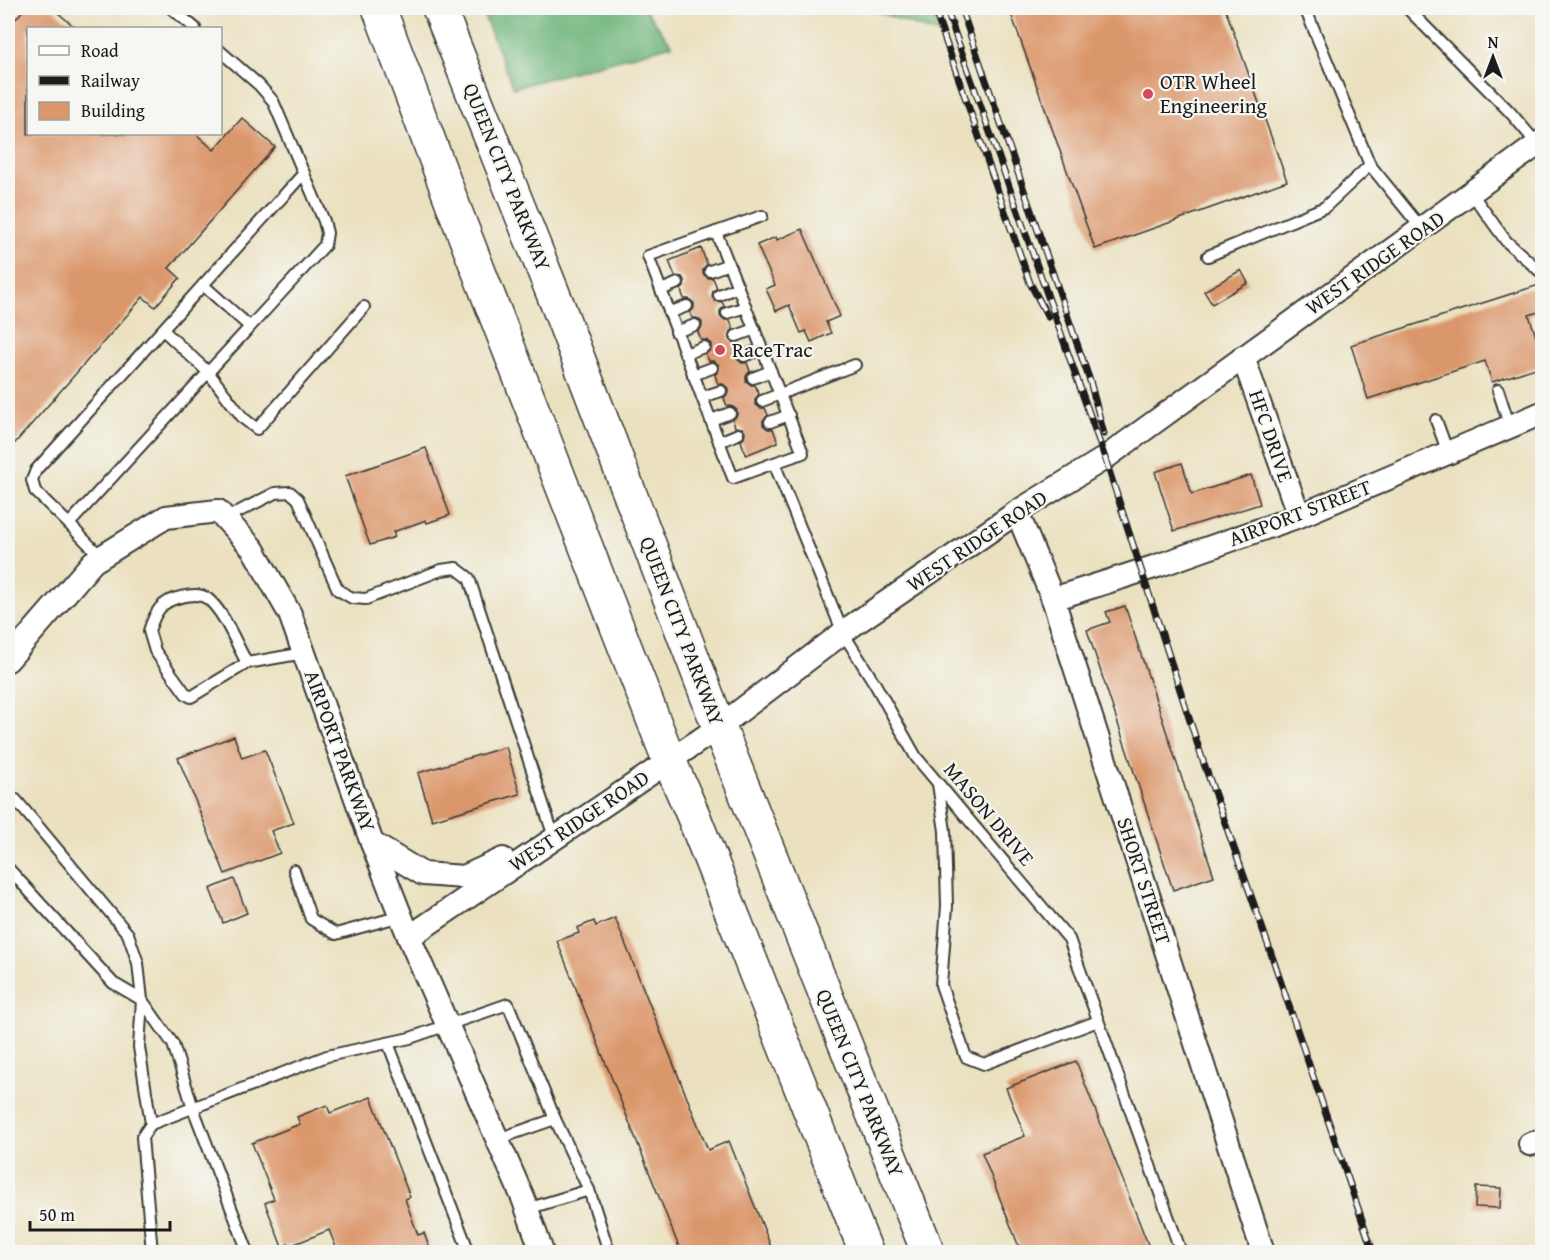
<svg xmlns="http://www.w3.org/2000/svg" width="1550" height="1260" font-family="'Gentium Book Plus',serif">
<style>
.forest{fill:#70b67b;stroke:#46694c;stroke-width:1.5}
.building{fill:#db976c}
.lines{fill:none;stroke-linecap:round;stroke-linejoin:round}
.lane-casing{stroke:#3b3a35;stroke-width:14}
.street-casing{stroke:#3b3a35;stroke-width:26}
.primary-casing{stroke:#3b3a35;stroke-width:36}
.lane{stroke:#fff;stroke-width:10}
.street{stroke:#fff;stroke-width:22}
.primary{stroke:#fff;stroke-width:33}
.rail-casing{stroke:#1c1c1c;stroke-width:7}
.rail{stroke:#f6f6f2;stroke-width:4.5;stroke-dasharray:14;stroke-linecap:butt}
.poi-dot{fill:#d1495b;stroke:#f6f6f2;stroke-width:2}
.labels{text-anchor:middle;stroke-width:4.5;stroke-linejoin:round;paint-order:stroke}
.poi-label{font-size:21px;fill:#1c1c1c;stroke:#f6f6f2;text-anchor:start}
.street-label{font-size:21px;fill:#1c1c1c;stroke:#f6f6f2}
</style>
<rect width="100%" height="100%" fill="#f6f6f2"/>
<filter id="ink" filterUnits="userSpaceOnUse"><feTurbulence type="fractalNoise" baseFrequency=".0167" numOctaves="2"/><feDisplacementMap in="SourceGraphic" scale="12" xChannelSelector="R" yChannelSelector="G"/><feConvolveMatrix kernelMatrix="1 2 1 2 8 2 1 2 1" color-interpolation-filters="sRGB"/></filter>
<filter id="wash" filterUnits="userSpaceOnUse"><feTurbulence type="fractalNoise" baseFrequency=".008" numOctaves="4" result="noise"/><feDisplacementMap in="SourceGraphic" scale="24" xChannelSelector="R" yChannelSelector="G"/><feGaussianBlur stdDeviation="1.35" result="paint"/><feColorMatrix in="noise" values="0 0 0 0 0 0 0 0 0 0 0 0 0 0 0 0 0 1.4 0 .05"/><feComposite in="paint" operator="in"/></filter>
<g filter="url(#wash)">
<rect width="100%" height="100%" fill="#ebe1c0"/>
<g class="forest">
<path d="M 481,8 L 644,8 L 672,45 L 513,88 Z"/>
<path d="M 867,8 L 933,8 L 941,35 Z"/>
</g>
<g id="blocks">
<g class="building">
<path d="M 25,8 L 52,8 L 76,28 L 28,28 L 28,134 L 196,134 L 214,150 L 242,118 L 275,147 L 169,268 L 180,278 L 155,307 L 143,297 L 8,451 L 8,28 Z"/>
<path d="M 1009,8 L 1225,8 L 1287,181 L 1095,249 Z"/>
<path d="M 802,229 L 840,316 L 826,322 L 831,333 L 811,342 L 806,331 L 801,333 L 789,305 L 776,311 L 766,289 L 775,285 L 757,245 L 776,237 L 777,240 Z"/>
<path d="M 701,248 L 707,264 L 703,269 L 703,274 L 708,278 L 713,278 L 717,288 L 713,291 L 712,297 L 715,301 L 722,302 L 724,306 L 720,311 L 720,316 L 725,320 L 730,320 L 733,329 L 729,334 L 729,339 L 734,343 L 739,343 L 741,349 L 737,354 L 737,359 L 742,363 L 747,363 L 750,371 L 746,376 L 746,381 L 751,385 L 755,385 L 759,394 L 755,399 L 755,404 L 760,408 L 765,408 L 768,415 L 763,420 L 763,425 L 768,429 L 773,429 L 778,442 L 746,455 L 741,441 L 744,438 L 745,432 L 742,428 L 735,427 L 733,420 L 737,415 L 737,410 L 732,406 L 727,406 L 724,398 L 728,393 L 728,388 L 723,384 L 718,384 L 715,375 L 719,370 L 719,365 L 714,361 L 709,361 L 706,354 L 711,349 L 711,344 L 706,340 L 701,340 L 698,332 L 702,327 L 702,322 L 697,318 L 692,318 L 690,313 L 694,308 L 694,303 L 689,299 L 684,299 L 681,290 L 684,287 L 685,281 L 682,277 L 675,276 L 669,261 Z"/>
<path d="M 1241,270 L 1248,283 L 1212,304 L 1204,291 Z"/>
<path d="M 1542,284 L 1542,311 L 1529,315 L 1542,355 L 1542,366 L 1492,382 L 1485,361 L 1368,399 L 1351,345 Z"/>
<path d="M 426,448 L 450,515 L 427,523 L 426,520 L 393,532 L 395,537 L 370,545 L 345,476 Z"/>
<path d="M 1182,463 L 1192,494 L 1251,475 L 1260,504 L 1174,531 L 1155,472 Z"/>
<path d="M 1125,606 L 1214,876 L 1173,890 L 1087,630 L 1110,622 L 1106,612 Z"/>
<path d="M 234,736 L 242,758 L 265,750 L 294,823 L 271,831 L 280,853 L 225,874 L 178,758 Z"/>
<path d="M 506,747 L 520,794 L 432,820 L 418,773 Z"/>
<path d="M 234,879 L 247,913 L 223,923 L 210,889 Z"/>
<path d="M 615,918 L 708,1150 L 729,1141 L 773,1252 L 681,1252 L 557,941 L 579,933 L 577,928 L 594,921 L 596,926 Z"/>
<path d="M 1076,1061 L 1151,1252 L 1021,1252 L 982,1153 L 1025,1136 L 1006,1088 Z"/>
<path d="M 371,1097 L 410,1197 L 405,1199 L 418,1235 L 424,1233 L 431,1252 L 338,1252 L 329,1230 L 290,1246 L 289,1244 L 282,1247 L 265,1203 L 274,1199 L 252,1143 L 300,1124 L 297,1117 L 327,1105 L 330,1113 Z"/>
<path d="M 1476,1187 L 1501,1188 L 1500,1208 L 1475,1207 Z"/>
</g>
</g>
</g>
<g filter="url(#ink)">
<use href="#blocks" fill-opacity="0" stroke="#3b3a35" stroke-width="1.5"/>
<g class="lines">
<defs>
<g id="lane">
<path d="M 171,8 L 195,28"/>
<path d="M 1305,8 L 1370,165 L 1422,229"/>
<path d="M 1407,8 L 1510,112 L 1538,145"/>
<path d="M 1472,194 L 1506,241 L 1542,273"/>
<path d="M 716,232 L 762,216"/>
<path d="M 1208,256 L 1325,207 L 1370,165"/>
<path d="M 710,271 L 729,264"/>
<path d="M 203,285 L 249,326"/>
<path d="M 661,290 L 678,283"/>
<path d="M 719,295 L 738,287"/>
<path d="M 669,313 L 687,306"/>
<path d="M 727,313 L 746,307"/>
<path d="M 163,330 L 208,372 L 243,418 L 257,429 L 364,307"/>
<path d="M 676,332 L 695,325"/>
<path d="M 736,336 L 755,329"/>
<path d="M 685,354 L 704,347"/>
<path d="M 744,356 L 762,349"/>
<path d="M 693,375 L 712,368"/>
<path d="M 753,378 L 771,371"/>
<path d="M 1498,390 L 1510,427"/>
<path d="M 702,397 L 721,391"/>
<path d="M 762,401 L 855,365"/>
<path d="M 711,420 L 730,413"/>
<path d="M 1436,420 L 1448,453"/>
<path d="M 770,422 L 789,415"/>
<path d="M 719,442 L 738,434"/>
<path d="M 774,463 L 803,453 L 716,232 L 648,256 L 733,478 L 774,463 L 843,633 L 875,684 L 916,757 L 1069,939 L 1181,1252"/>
<path d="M 224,519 L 275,493 L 290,492 L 298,499 L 338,590 L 352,598 L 366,599 L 441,570 L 456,568 L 469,578 L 554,837"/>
<path d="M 69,524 L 35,491 L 32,480 L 36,470 L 304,173"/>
<path d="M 101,557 L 69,524 L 325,245 L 327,233 L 324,221 L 273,101 L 259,85 L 220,51"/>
<path d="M 247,663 C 236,644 225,613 208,599 C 200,593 190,595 181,597 C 160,601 155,613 149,631 L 155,651 L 186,694 L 191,697 L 247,663 L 304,653"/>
<path d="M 938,784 L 945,831 L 947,906 L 941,985 L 966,1057 L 984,1064 L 1098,1021"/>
<path d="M 8,805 L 16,800 L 128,934 L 138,963 L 142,1000 L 173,1044 L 193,1108 L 248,1252"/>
<path d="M 8,868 L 113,983 L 142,1000 L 139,1047 L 151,1124"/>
<path d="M 294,870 L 311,919 L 336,934 L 401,916"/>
<path d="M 388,1043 L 469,1252"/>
<path d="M 498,1139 L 555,1119 L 589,1190"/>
<path d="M 527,1209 L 589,1190 L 609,1252"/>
<path d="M 152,1252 L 142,1137 L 151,1124 L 327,1056 L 410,1038 L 508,1004 L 555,1119"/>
</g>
<g id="street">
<path d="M 1243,357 L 1299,516"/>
<path d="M 1017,512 L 1053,599 L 1263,1252"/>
<path d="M 1053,599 L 1157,566 L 1299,516 L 1542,413"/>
<path d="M 8,660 L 93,562 L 166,517 L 218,511 L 253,549 L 290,614 L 372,843 L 409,937 L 523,1198 L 542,1252"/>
<path d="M 372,843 L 423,874 L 464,877 L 503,859"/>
<path d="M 409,937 L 719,727 L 853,625 L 929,573 L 1017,512 L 1105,458 L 1542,141"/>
<path d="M 1530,1144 L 1542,1141"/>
</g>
<g id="primary">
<path d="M 379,8 L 456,213 L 669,760 L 693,815 L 866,1252"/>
<path d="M 439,8 L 560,311 L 719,727 L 928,1252"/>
</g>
</defs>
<use href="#lane" class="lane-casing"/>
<use href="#street" class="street-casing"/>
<use href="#primary" class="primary-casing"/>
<use href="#lane" class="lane"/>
<use href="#street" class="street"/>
<use href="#primary" class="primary"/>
<defs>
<g id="rail">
<path d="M 934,8 L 1030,283 L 1048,317"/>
<path d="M 946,8 L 1105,458 L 1202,758 L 1261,924 L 1373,1252"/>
<path d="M 961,8 L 1090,381 L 1104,434"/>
</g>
</defs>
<use href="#rail" class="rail-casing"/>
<use href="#rail" class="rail"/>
</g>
</g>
<g class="poi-dot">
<circle cx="1148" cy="94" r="6"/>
<circle cx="720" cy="350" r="6"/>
</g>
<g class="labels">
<g class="poi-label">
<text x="1160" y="89">OTR Wheel<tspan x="1160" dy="24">Engineering</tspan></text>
<text x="732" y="357">RaceTrac</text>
</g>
<g class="street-label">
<text transform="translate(507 177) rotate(68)" y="7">QUEEN CITY PARKWAY</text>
<text transform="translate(1375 263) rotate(-35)" y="7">WEST RIDGE ROAD</text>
<text transform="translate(1271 436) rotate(71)" y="7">HFC DRIVE</text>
<text transform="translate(1300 513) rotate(-21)" y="7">AIRPORT STREET</text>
<text transform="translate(977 541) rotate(-34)" y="7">WEST RIDGE ROAD</text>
<text transform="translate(682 631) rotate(69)" y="7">QUEEN CITY PARKWAY</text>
<text transform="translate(340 751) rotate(70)" y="7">AIRPORT PARKWAY</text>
<text transform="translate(989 814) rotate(50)" y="7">MASON DRIVE</text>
<text transform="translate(579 821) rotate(-34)" y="7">WEST RIDGE ROAD</text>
<text transform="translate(1144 881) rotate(72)" y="7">SHORT STREET</text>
<text transform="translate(860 1083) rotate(68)" y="7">QUEEN CITY PARKWAY</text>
</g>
</g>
<rect width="1550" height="1260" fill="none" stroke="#f6f6f2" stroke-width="30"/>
<rect x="27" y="27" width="195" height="108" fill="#f6f6f2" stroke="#9f9f9c" stroke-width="1.5"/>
<rect x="39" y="46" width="30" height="9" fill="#ffffff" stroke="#9f9f9c" stroke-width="1.5"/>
<text x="81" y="57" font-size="18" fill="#1c1c1c">Road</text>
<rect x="39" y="76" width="30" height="9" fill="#1c1c1c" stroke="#9f9f9c" stroke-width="1.5"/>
<text x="81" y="87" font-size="18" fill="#1c1c1c">Railway</text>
<rect x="39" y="102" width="30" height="18" fill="#db976c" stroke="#9f9f9c" stroke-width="1.5"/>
<text x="81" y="117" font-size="18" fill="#1c1c1c">Building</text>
<g transform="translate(1493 57)" stroke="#f6f6f2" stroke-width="4.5" paint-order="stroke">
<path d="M0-4.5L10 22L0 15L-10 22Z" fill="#1c1c1c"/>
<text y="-9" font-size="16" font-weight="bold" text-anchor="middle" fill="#1c1c1c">N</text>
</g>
<path d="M30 1221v9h140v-9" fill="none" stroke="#1c1c1c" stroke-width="3"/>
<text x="39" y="1221" font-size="18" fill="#1c1c1c" stroke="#f6f6f2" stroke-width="4.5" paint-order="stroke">50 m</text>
</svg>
